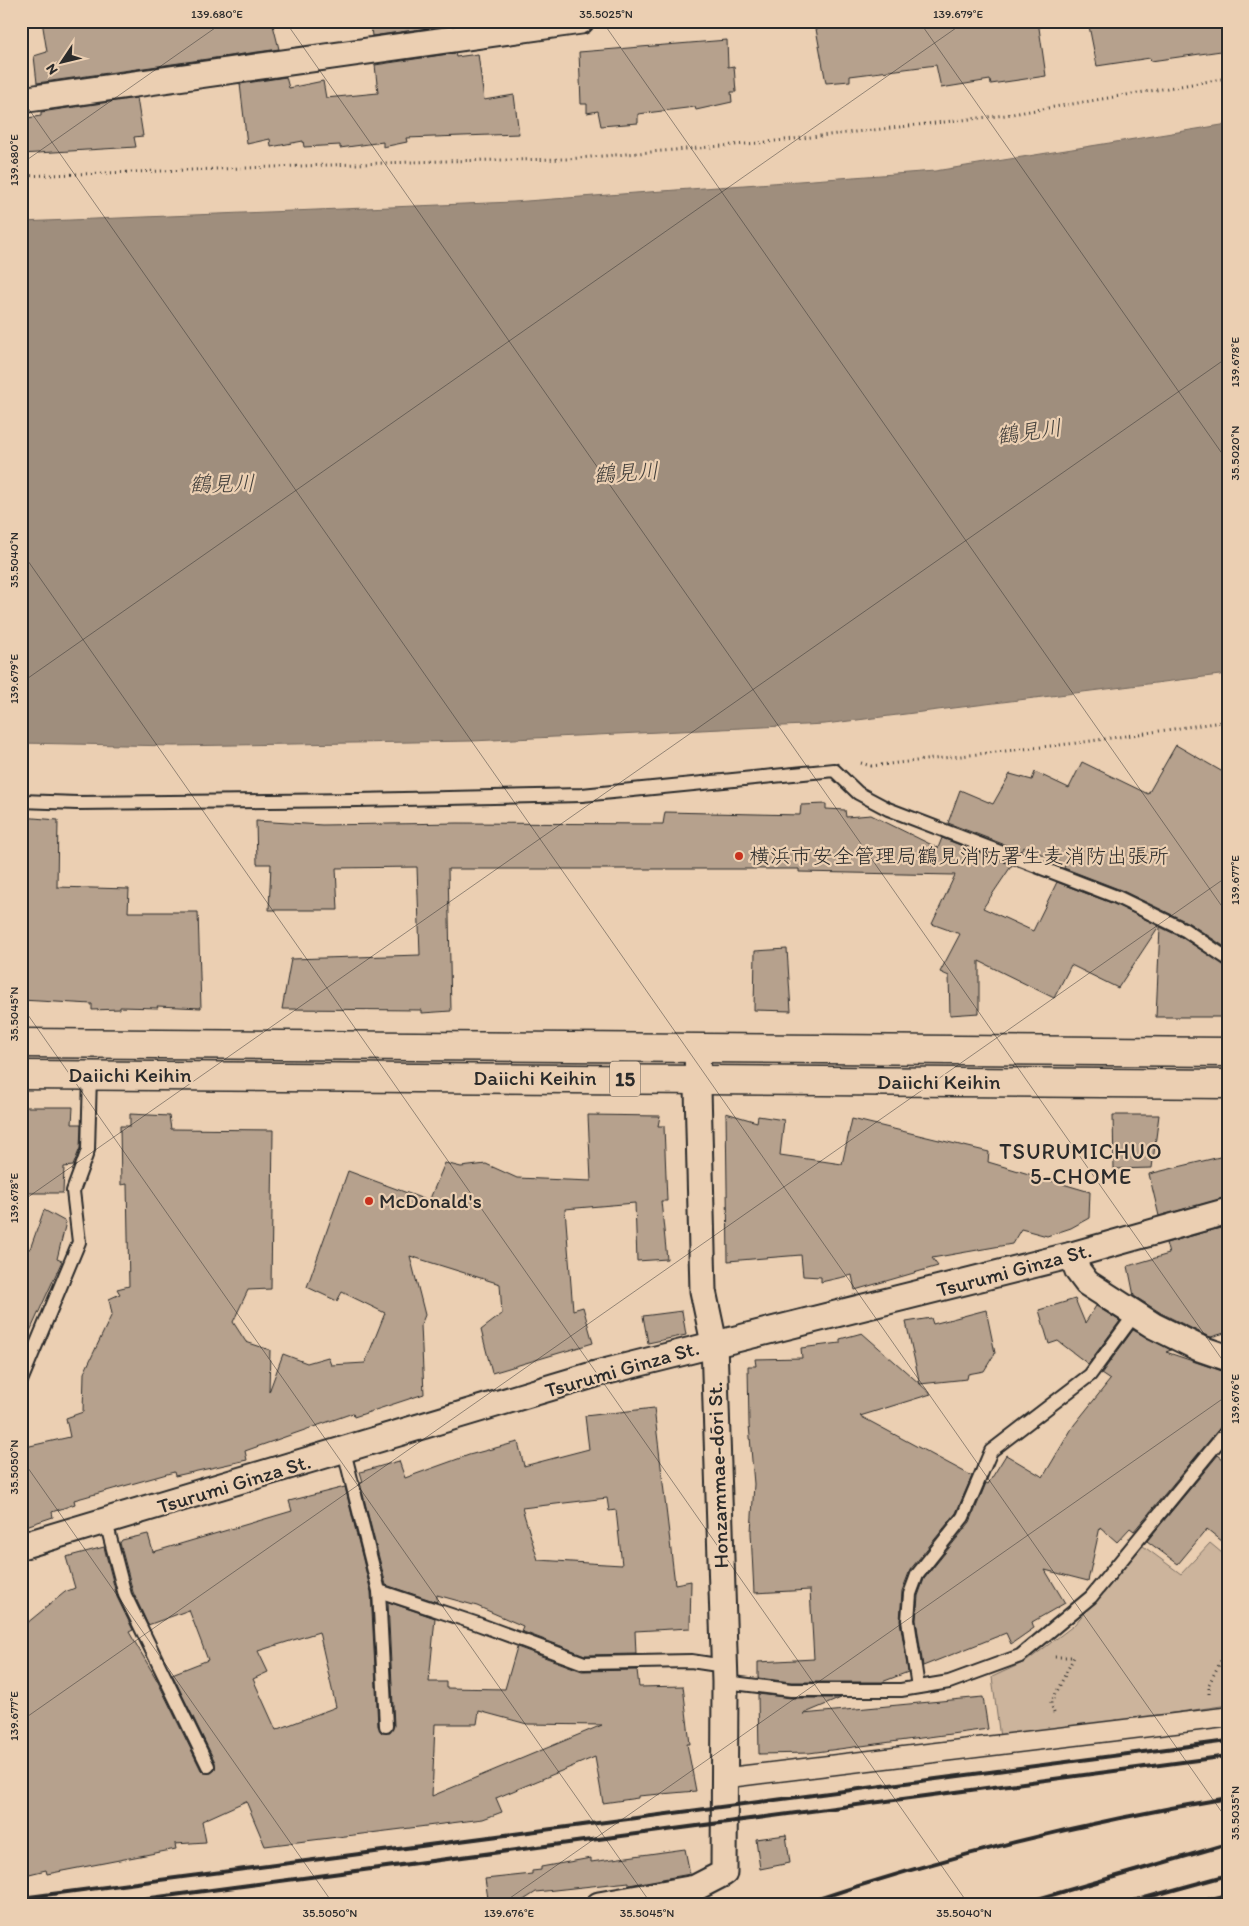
<svg xmlns="http://www.w3.org/2000/svg" width="1249" height="1926" font-family="Itim,'Klee One',sans-serif">
<style>
.green{fill:#ccb49c;stroke:#7c7064}
.water{fill:#9f8e7d;stroke:#71665c}
.building{fill:#b6a18d;stroke:#2b2b2b;fill-rule:evenodd}
.lines{fill:none;stroke-linecap:round;stroke-linejoin:round}
.service-casing{stroke:#2b2b2b;stroke-width:16}
.pedestrian-casing{stroke:#2b2b2b;stroke-width:22}
.minor-casing{stroke:#2b2b2b;stroke-width:29}
.trunk-casing{stroke:#2b2b2b;stroke-width:31}
.path{stroke:#2b2b2b;stroke-width:3;stroke-dasharray:1 4;stroke-linecap:butt}
.service{stroke:#ebcfb2;stroke-width:12}
.pedestrian{stroke:#ebcfb2;stroke-width:19}
.minor{stroke:#ebcfb2;stroke-width:25}
.trunk{stroke:#ebcfb2;stroke-width:28}
.rail{stroke:#2b2b2b;stroke-width:4}
.ticks{fill:none;stroke:#2b2b2b;stroke-width:1;stroke-opacity:0.45}
.poi-dot{fill:#c8321e;stroke:#ebcfb2;stroke-width:2}
.labels{text-anchor:middle;stroke-width:4.5;stroke-linejoin:round;paint-order:stroke}
.shield{fill:#ebcfb2;stroke:#655c54;stroke-width:1}
.shield-label{font-size:20px;font-weight:bold;fill:#2b2b2b}
.poi-label{font-size:21px;fill:#2b2b2b;stroke:#ebcfb2;text-anchor:start}
.street-label{font-size:21px;fill:#2b2b2b;stroke:#ebcfb2}
.water-label{font-size:22px;font-style:italic;fill:#423f3b;stroke:#ebcfb2}
.neighbourhood-label{font-size:22px;letter-spacing:1px;fill:#2b2b2b;stroke:#ebcfb2}
.neatline{fill:none;stroke:#2b2b2b;stroke-width:2}
.ticks-label{font-size:12px;text-anchor:middle;fill:#2b2b2b}
</style>
<rect width="100%" height="100%" fill="#ebcfb2"/>
<filter id="ink" filterUnits="userSpaceOnUse"><feTurbulence type="fractalNoise" baseFrequency=".02" numOctaves="2"/><feDisplacementMap in="SourceGraphic" scale="10" xChannelSelector="R" yChannelSelector="G"/><feConvolveMatrix kernelMatrix="1 2 1 2 8 2 1 2 1" color-interpolation-filters="sRGB"/></filter>
<g filter="url(#ink)">
<path class="green" d="M 1210,1543 L 1228,1558 L 1228,1705 L 1000,1738 L 992,1677 L 1027,1661 L 1073,1626 L 1143,1546 L 1181,1574 Z"/>
<path class="water" d="M 1228,124 L 1228,674 L 825,724 L 472,741 L 174,746 L 21,743 L 21,222 L 513,202 L 935,171 Z"/>
<g class="building">
<path d="M 42,21 L 272,21 L 279,49 L 37,83 L 34,56 L 47,52 Z"/>
<path d="M 370,21 L 449,21 L 449,25 L 372,36 Z"/>
<path d="M 870,21 L 1038,21 L 1046,76 L 991,84 L 990,80 L 941,88 L 936,65 L 850,76 L 850,81 L 826,83 L 816,29 Z"/>
<path d="M 1088,21 L 1228,21 L 1228,50 L 1151,61 L 1150,58 L 1097,66 Z"/>
<path d="M 727,40 L 728,67 L 734,66 L 736,92 L 731,92 L 732,102 L 696,110 L 695,107 L 638,114 L 638,123 L 601,126 L 598,111 L 587,113 L 587,104 L 581,104 L 579,52 Z"/>
<path d="M 455,53 L 456,57 L 478,54 L 484,100 L 514,95 L 519,134 L 406,138 L 407,142 L 383,147 L 383,142 L 340,148 L 340,145 L 304,147 L 303,141 L 271,147 L 270,139 L 247,144 L 240,84 L 286,77 L 289,88 L 323,81 L 326,98 L 378,93 L 375,65 Z"/>
<path d="M 137,98 L 143,136 L 134,137 L 136,147 L 21,154 L 21,119 L 41,116 L 41,112 Z"/>
<path d="M 1176,745 L 1228,775 L 1228,949 L 1189,923 L 1121,890 L 1064,868 L 1065,864 L 1024,847 L 1021,851 L 948,823 L 960,790 L 993,804 L 1010,774 L 1032,780 L 1035,772 L 1069,788 L 1082,762 L 1148,794 Z"/>
<path d="M 826,804 L 826,809 L 845,810 L 846,817 L 871,815 L 938,848 L 942,838 L 1012,865 L 983,908 L 1033,931 L 1057,882 L 1114,904 L 1159,926 L 1118,988 L 1071,965 L 1054,998 L 979,961 L 979,1013 L 950,1015 L 949,976 L 940,972 L 960,934 L 932,924 L 955,875 L 799,872 L 799,869 L 448,869 L 451,1011 L 422,1013 L 422,1010 L 282,1009 L 291,959 L 420,955 L 417,867 L 336,868 L 338,910 L 269,910 L 271,864 L 257,864 L 256,821 L 322,825 L 457,823 L 663,824 L 665,812 L 800,815 L 801,805 Z"/>
<path d="M 21,817 L 58,820 L 57,887 L 129,889 L 128,912 L 198,912 L 201,1008 L 157,1006 L 158,1008 L 120,1007 L 120,1009 L 92,1010 L 92,1004 L 21,1000 Z"/>
<path d="M 1160,927 L 1181,937 L 1228,967 L 1228,1017 L 1156,1017 Z"/>
<path d="M 787,949 L 791,1011 L 754,1010 L 755,951 Z"/>
<path d="M 21,1107 L 73,1107 L 72,1124 L 81,1124 L 80,1148 L 73,1166 L 64,1167 L 63,1193 L 21,1193 Z"/>
<path d="M 726,1113 L 757,1122 L 758,1116 L 784,1120 L 780,1155 L 842,1164 L 852,1119 L 989,1152 L 988,1162 L 1090,1192 L 1089,1218 L 1071,1228 L 1047,1236 L 1021,1229 L 1012,1244 L 932,1258 L 938,1266 L 855,1290 L 852,1275 L 821,1282 L 821,1277 L 803,1276 L 801,1255 L 728,1261 Z"/>
<path d="M 130,1114 L 169,1116 L 171,1129 L 273,1130 L 271,1289 L 248,1290 L 233,1322 L 246,1342 L 270,1350 L 269,1392 L 283,1354 L 307,1363 L 328,1357 L 331,1365 L 365,1363 L 385,1313 L 342,1292 L 337,1301 L 307,1287 L 348,1171 L 429,1201 L 445,1163 L 461,1167 L 486,1164 L 517,1178 L 591,1181 L 588,1115 L 660,1116 L 658,1126 L 664,1126 L 667,1201 L 661,1201 L 667,1259 L 637,1261 L 635,1203 L 565,1209 L 573,1310 L 583,1307 L 593,1343 L 492,1373 L 481,1330 L 502,1314 L 500,1284 L 410,1256 L 425,1315 L 421,1325 L 424,1394 L 354,1417 L 353,1413 L 245,1451 L 247,1460 L 175,1476 L 174,1472 L 74,1500 L 75,1504 L 52,1512 L 53,1517 L 26,1526 L 21,1511 L 21,1448 L 70,1437 L 66,1418 L 83,1412 L 84,1373 L 112,1314 L 109,1299 L 120,1294 L 117,1289 L 129,1286 L 127,1184 L 121,1185 L 120,1126 L 130,1126 Z"/>
<path d="M 1113,1115 L 1159,1115 L 1152,1168 L 1114,1169 Z"/>
<path d="M 1228,1155 L 1228,1197 L 1159,1216 L 1149,1174 Z"/>
<path d="M 44,1210 L 66,1222 L 57,1259 L 62,1261 L 21,1351 L 21,1264 L 26,1248 L 30,1249 Z"/>
<path d="M 1228,1226 L 1228,1332 L 1211,1337 L 1205,1335 L 1161,1313 L 1134,1296 L 1128,1266 L 1169,1254 L 1166,1243 Z"/>
<path d="M 1075,1299 L 1085,1323 L 1096,1306 L 1120,1321 L 1088,1364 L 1058,1341 L 1049,1344 L 1039,1310 Z"/>
<path d="M 986,1310 L 995,1353 L 984,1371 L 968,1374 L 967,1379 L 920,1384 L 931,1394 L 860,1416 L 972,1476 L 956,1513 L 910,1570 L 902,1591 L 900,1621 L 908,1672 L 882,1682 L 791,1682 L 758,1678 L 758,1662 L 814,1659 L 810,1590 L 754,1593 L 751,1532 L 754,1484 L 749,1425 L 748,1366 L 756,1366 L 755,1359 L 802,1358 L 801,1348 L 840,1343 L 840,1339 L 862,1333 L 920,1384 L 906,1322 L 931,1318 L 933,1324 Z"/>
<path d="M 682,1311 L 686,1335 L 648,1343 L 643,1316 Z"/>
<path d="M 1133,1330 L 1171,1350 L 1166,1352 L 1228,1373 L 1228,1418 L 1134,1531 L 1130,1528 L 1117,1542 L 1100,1527 L 1088,1581 L 1045,1570 L 1065,1603 L 1032,1622 L 1034,1628 L 1011,1644 L 1006,1633 L 923,1666 L 916,1620 L 918,1596 L 924,1579 L 970,1522 L 986,1483 L 988,1484 L 1006,1455 L 1043,1477 L 1074,1425 L 1110,1380 L 1101,1374 Z"/>
<path d="M 654,1408 L 675,1584 L 691,1581 L 690,1628 L 635,1631 L 636,1654 L 585,1655 L 521,1631 L 523,1626 L 477,1606 L 437,1595 L 437,1602 L 386,1585 L 360,1483 L 363,1482 L 360,1472 L 399,1461 L 405,1478 L 469,1455 L 518,1442 L 524,1466 L 589,1449 L 585,1416 ZM 607,1498 L 609,1511 L 616,1510 L 622,1565 L 538,1560 L 522,1508 Z"/>
<path d="M 1218,1455 L 1228,1463 L 1228,1546 L 1207,1529 L 1178,1564 L 1147,1541 Z"/>
<path d="M 345,1487 L 371,1592 L 378,1726 L 382,1733 L 390,1733 L 394,1726 L 388,1602 L 435,1618 L 429,1682 L 446,1682 L 446,1688 L 505,1689 L 517,1647 L 582,1671 L 637,1670 L 639,1687 L 683,1686 L 690,1744 L 687,1744 L 696,1791 L 638,1796 L 638,1798 L 603,1803 L 595,1757 L 496,1798 L 502,1812 L 483,1819 L 265,1846 L 246,1801 L 202,1821 L 206,1842 L 175,1844 L 176,1849 L 47,1874 L 46,1870 L 21,1876 L 21,1628 L 65,1592 L 75,1588 L 66,1557 L 104,1547 L 117,1597 L 133,1630 L 129,1632 L 157,1680 L 201,1770 L 204,1773 L 211,1773 L 215,1770 L 215,1762 L 172,1674 L 208,1660 L 189,1610 L 148,1625 L 133,1592 L 120,1543 L 122,1540 L 148,1534 L 153,1552 L 292,1511 L 289,1501 ZM 319,1632 L 336,1707 L 276,1730 L 253,1679 L 268,1672 L 258,1651 ZM 479,1711 L 527,1724 L 602,1725 L 432,1796 L 435,1724 L 477,1724 Z"/>
<path d="M 758,1694 L 791,1698 L 841,1698 L 803,1714 L 983,1697 L 988,1729 L 809,1753 L 759,1754 Z"/>
<path d="M 786,1835 L 790,1863 L 760,1869 L 756,1839 Z"/>
<path d="M 685,1849 L 690,1874 L 629,1885 L 629,1882 L 536,1892 L 516,1905 L 489,1905 L 485,1879 L 532,1874 L 532,1871 L 541,1870 L 541,1867 L 591,1858 L 591,1862 Z"/>
</g>
<g class="lines">
<defs>
<g id="service">
<path d="M 21,801 L 77,803 L 358,800 L 582,795 L 834,770 L 858,793 L 888,809 L 1117,897 L 1185,930 L 1228,959"/>
<path d="M 21,1381 L 79,1242 L 73,1191 L 88,1150 L 90,1075"/>
<path d="M 344,1451 L 379,1591 L 386,1726"/>
<path d="M 106,1522 L 125,1595 L 208,1766"/>
<path d="M 379,1591 L 478,1624 L 584,1663 L 691,1661 L 724,1666"/>
<path d="M 725,1682 L 791,1690 L 901,1690 L 949,1682 L 1020,1656 L 1091,1597 L 1228,1430"/>
<path d="M 918,1687 L 908,1620 L 910,1594 L 917,1575 L 963,1517 L 991,1451 L 1090,1375 L 1135,1314"/>
</g>
<path id="pedestrian" d="M 725,1778 L 1228,1717"/>
<g id="minor">
<path d="M 21,100 L 581,21"/>
<path d="M 1072,1255 L 1078,1271 L 1087,1283 L 1154,1326 L 1199,1348 L 1228,1358"/>
<path d="M 21,1546 L 596,1374 L 1072,1255 L 1228,1211"/>
<path d="M 599,1905 L 695,1888 L 724,1873 L 725,1682 L 714,1343 L 703,1291 L 697,1048"/>
</g>
<g id="trunk">
<path d="M 21,1043 L 1228,1052"/>
<path d="M 21,1075 L 1228,1084"/>
</g>
</defs>
<use href="#service" class="service-casing"/>
<use href="#pedestrian" class="pedestrian-casing"/>
<use href="#minor" class="minor-casing"/>
<use href="#trunk" class="trunk-casing"/>
<g class="path">
<path d="M 21,176 L 441,161 L 567,159 L 758,143 L 1006,115 L 1228,78"/>
<path d="M 861,763 L 871,766"/>
<path d="M 871,766 L 1077,743 L 1228,721"/>
<path d="M 1209,1694 L 1209,1684 L 1228,1647"/>
<path d="M 1054,1713 L 1051,1703 L 1074,1657 L 1054,1657"/>
</g>
<use href="#service" class="service"/>
<use href="#pedestrian" class="pedestrian"/>
<use href="#minor" class="minor"/>
<use href="#trunk" class="trunk"/>
<g class="rail">
<path d="M 21,1898 L 1228,1741"/>
<path d="M 98,1905 L 1228,1756"/>
<path d="M 800,1905 C 939,1858 1083,1822 1228,1798"/>
<path d="M 1017,1905 L 1228,1844"/>
<path d="M 1119,1905 L 1228,1875"/>
<path d="M 1186,1905 L 1228,1895"/>
</g>
</g>
</g>
<path class="ticks" d="M 285,21 L 1228,1368M 602,21 L 1228,915M 919,21 L 1228,462M 21,98 L 1228,1821M 21,164 L 225,21M 21,551 L 969,1905M 21,683 L 966,21M 21,1005 L 652,1905M 21,1202 L 1228,357M 21,1458 L 334,1905M 21,1721 L 1228,876M 500,1905 L 1228,1395"/>
<g class="poi-dot">
<circle cx="739" cy="856" r="5"/>
<circle cx="369" cy="1201" r="5"/>
</g>
<g class="labels">
<rect class="shield" x="610" y="1061.5" width="30" height="35" rx="4"/>
<g class="shield-label">
<text x="625" y="1086">15</text>
</g>
<g class="poi-label">
<text x="749" y="863">横浜市安全管理局鶴見消防署生麦消防出張所</text>
<text x="379" y="1208">McDonald's</text>
</g>
<g class="street-label">
<text x="130" y="1082">Daiichi Keihin</text>
<text x="535" y="1085">Daiichi Keihin</text>
<text x="939" y="1089">Daiichi Keihin</text>
<text transform="translate(1014 1270) rotate(-15)" y="7">Tsurumi Ginza St.</text>
<text transform="translate(622 1369) rotate(-16)" y="7">Tsurumi Ginza St.</text>
<text transform="translate(718 1475) rotate(-92)" y="7">Honzammae-dōri St.</text>
<text transform="translate(234 1484) rotate(-17)" y="7">Tsurumi Ginza St.</text>
</g>
<g class="water-label">
<text transform="translate(1029 431) rotate(-8)" y="8">鶴見川</text>
<text transform="translate(626 472) rotate(-4)" y="8">鶴見川</text>
<text transform="translate(222 483) rotate(-1)" y="8">鶴見川</text>
</g>
<g class="neighbourhood-label">
<text x="1081" y="1159">TSURUMICHUO<tspan x="1081" dy="25">5-CHOME</tspan></text>
</g>
</g>
<rect width="1249" height="1926" fill="none" stroke="#ebcfb2" stroke-width="55"/>
<g transform="translate(62 62) rotate(235)" stroke="#ebcfb2" stroke-width="4" paint-order="stroke">
<path d="M0-4L9 19L0 12L-9 19Z" fill="#2b2b2b"/>
<text y="-8" font-size="14" font-weight="bold" text-anchor="middle" fill="#2b2b2b">N</text>
</g>
<rect x="28" y="28" width="1194" height="1870" class="neatline"/>
<g class="ticks-label">
<text x="217" y="18">139.680°E</text>
<text x="606" y="18">35.5025°N</text>
<text x="958" y="18">139.679°E</text>
<text transform="translate(14 160) rotate(-90)" y="4">139.680°E</text>
<text transform="translate(1235 362) rotate(-90)" y="4">139.678°E</text>
<text transform="translate(1235 453) rotate(-90)" y="4">35.5020°N</text>
<text transform="translate(14 560) rotate(-90)" y="4">35.5040°N</text>
<text transform="translate(14 679) rotate(-90)" y="4">139.679°E</text>
<text transform="translate(1235 880) rotate(-90)" y="4">139.677°E</text>
<text transform="translate(14 1014) rotate(-90)" y="4">35.5045°N</text>
<text transform="translate(14 1198) rotate(-90)" y="4">139.678°E</text>
<text transform="translate(1235 1399) rotate(-90)" y="4">139.676°E</text>
<text transform="translate(14 1467) rotate(-90)" y="4">35.5050°N</text>
<text transform="translate(14 1716) rotate(-90)" y="4">139.677°E</text>
<text transform="translate(1235 1813) rotate(-90)" y="4">35.5035°N</text>
<text x="330" y="1917">35.5050°N</text>
<text x="509" y="1917">139.676°E</text>
<text x="647" y="1917">35.5045°N</text>
<text x="964" y="1917">35.5040°N</text>
</g>
</svg>
